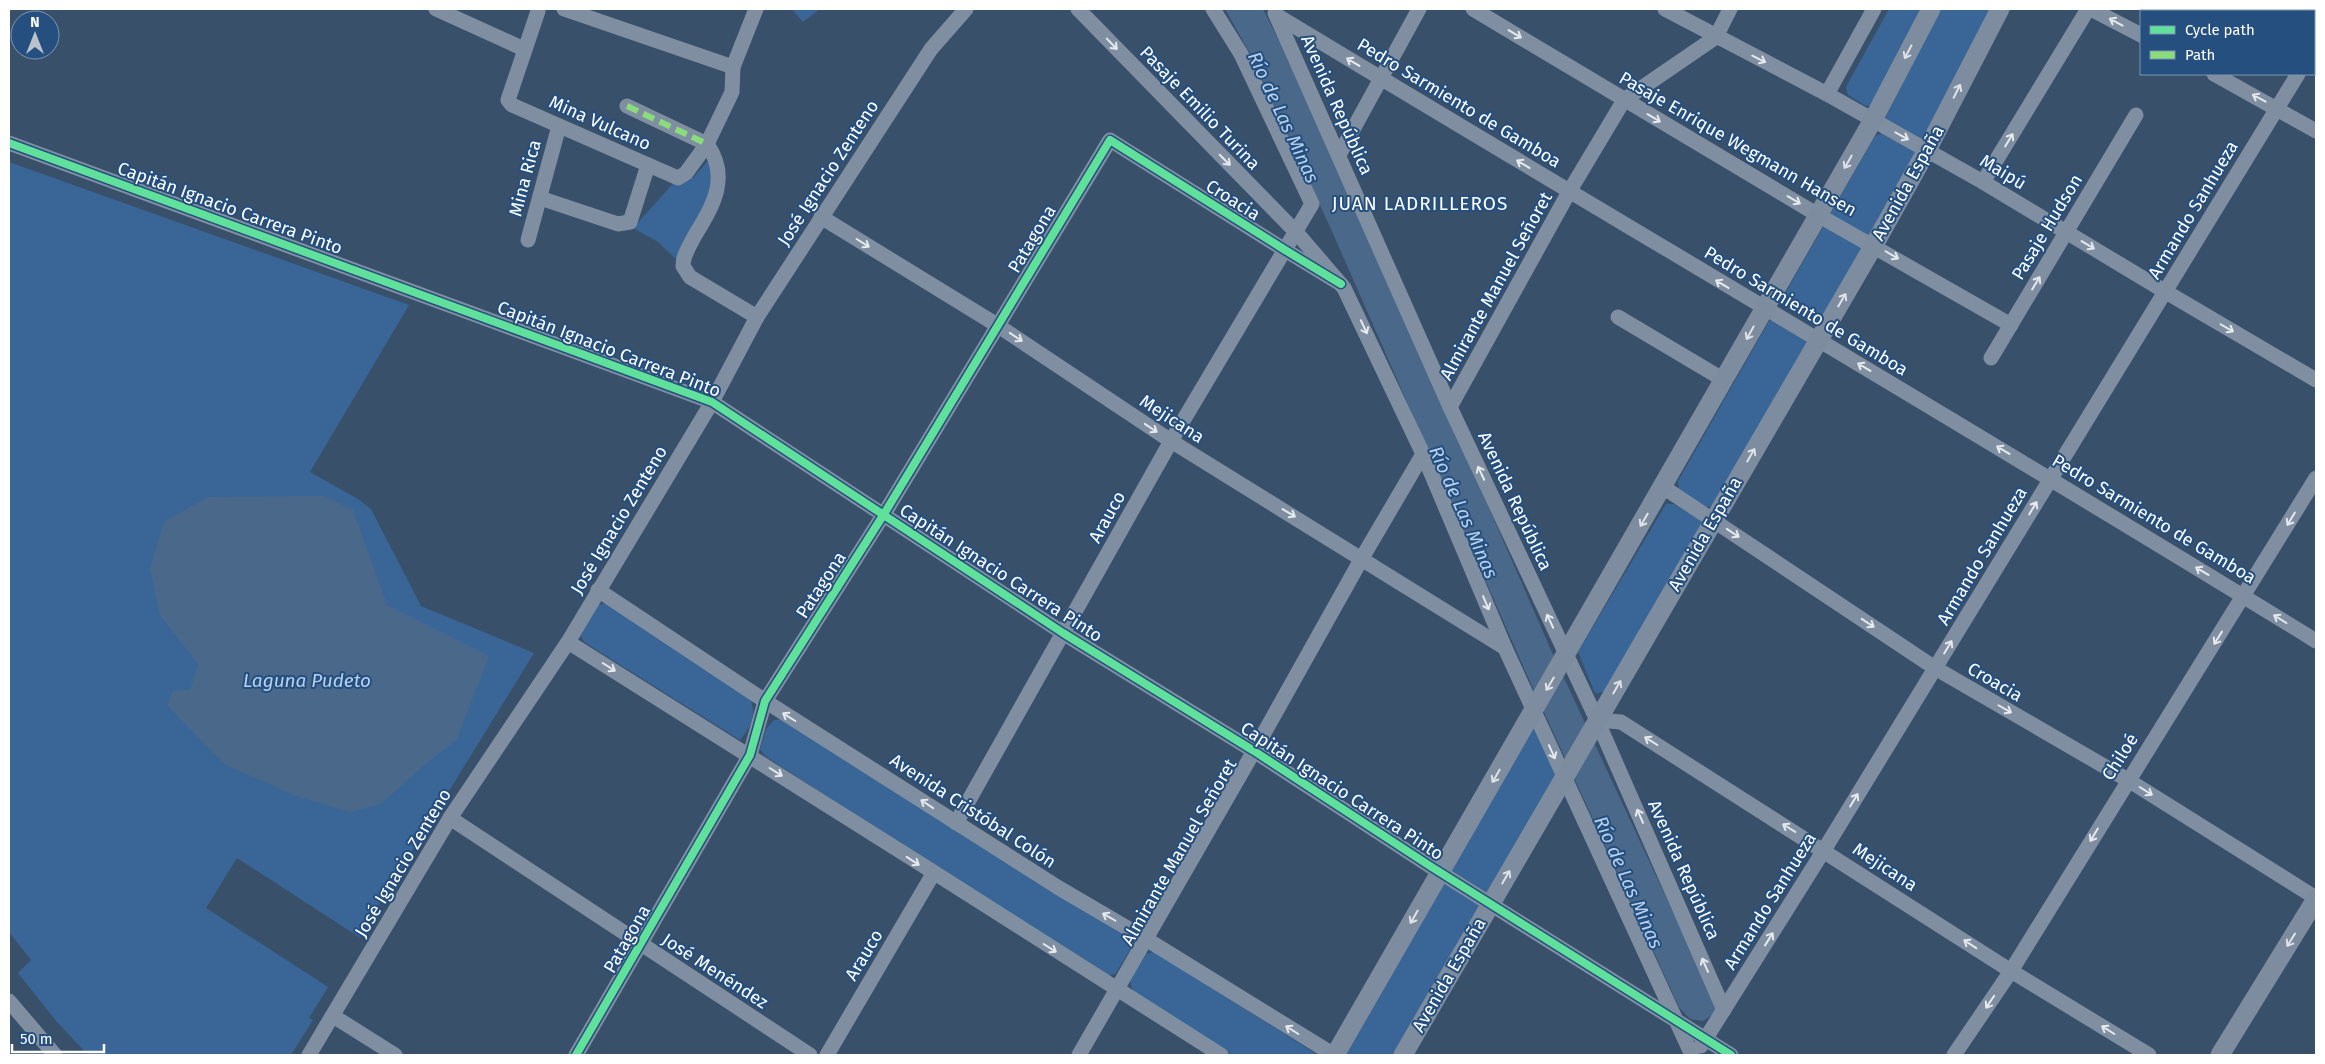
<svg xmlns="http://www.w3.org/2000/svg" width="2325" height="1064" font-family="'Fira Sans',sans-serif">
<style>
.green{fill:#396696}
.water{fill:#4a698a}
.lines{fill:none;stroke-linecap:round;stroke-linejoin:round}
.minor{stroke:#7f8fa1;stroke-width:15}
.major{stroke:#7d8c9f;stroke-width:19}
.quiet{stroke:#8add7b;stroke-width:6;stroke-dasharray:12 6;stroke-linecap:butt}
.cycleway-casing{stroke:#254f7f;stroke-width:11}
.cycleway{stroke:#60e19b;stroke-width:8}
.oneway{stroke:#e5e9ec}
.oneway2{stroke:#dee2e7}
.labels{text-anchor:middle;stroke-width:4;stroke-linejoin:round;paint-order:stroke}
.street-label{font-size:18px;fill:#fff;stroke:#254f7f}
.water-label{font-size:19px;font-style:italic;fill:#b7d2ee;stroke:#254f7f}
.neighbourhood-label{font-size:19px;letter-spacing:1px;fill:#fff;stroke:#254f7f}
</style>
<rect width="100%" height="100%" fill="#39506b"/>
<g class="green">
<path d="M 792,9 L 820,9 L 803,22 Z"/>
<path d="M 1889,9 L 1926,9 L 1875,105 L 1866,106 L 1848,95 L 1846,87 Z"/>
<path d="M 1940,9 L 1992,9 L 1923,142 L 1884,121 Z"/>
<path d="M 1883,133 L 1915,150 L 1917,158 L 1823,323 L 1814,323 L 1783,305 L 1783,297 L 1875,136 Z"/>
<path d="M 714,154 L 718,175 L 677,260 L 658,242 L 633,228 L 678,178 L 693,178 Z"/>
<path d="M 9,162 L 409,305 L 310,472 L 358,499 L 371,509 L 421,606 L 534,653 L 359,937 L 237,858 L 206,908 L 328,987 L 309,1018 L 313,1020 L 291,1055 L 88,1055 L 57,1022 L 18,973 L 31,960 L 9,932 Z"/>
<path d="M 1777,320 L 1806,338 L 1810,347 L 1717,506 L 1706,507 L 1679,490 L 1678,481 L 1769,321 Z"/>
<path d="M 1666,504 L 1674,504 L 1701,520 L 1703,531 L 1606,692 L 1595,693 L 1578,652 Z"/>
<path d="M 609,602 L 750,696 C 756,716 753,724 740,740 L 584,642 L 581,635 L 599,605 Z"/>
<path d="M 785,719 L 1131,937 L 1134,944 L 1115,974 L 1105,976 L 765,756 L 760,749 L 766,729 L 774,720 Z"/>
<path d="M 1533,725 L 1556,777 L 1395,1055 L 1343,1055 Z"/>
<path d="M 1154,952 L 1318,1055 L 1233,1055 L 1133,992 L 1130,981 L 1145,954 Z"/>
</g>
<g class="water">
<path d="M 1225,9 L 1263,9 L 1280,43 L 1472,469 L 1550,648 L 1719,1011 L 1703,1021 L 1690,1019 L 1679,1007 L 1527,675 L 1331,229 L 1251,55 Z"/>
<path d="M 325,496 L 353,510 L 387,605 L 489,656 L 457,739 L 422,767 L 381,804 L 350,812 L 296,796 L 224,764 L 167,705 L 173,690 L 190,690 L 198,664 L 160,615 L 150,569 L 164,521 L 209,497 Z"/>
</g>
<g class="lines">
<g class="minor">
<path d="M 436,9 L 524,49"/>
<path d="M 564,9 L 733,67"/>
<path d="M 1078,9 L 1296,232 L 1344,288 L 1423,454 L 1505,648 L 1692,1055"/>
<path d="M 1473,9 L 1818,215 L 2011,325"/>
<path d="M 1665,9 L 1827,94 L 1983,182 L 2166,292 L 2316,380"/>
<path d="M 2091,9 L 2141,35"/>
<path d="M 538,11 L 508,100 L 512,105 L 678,178 L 686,173 L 707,144 L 732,92 L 733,67 L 756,9"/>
<path d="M 1275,13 L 1450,407 L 1597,720 L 1724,1010"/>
<path d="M 1276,15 C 1622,224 1972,429 2316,641"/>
<path d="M 2314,49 L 2316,45"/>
<path d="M 2214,74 L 2316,131"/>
<path d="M 1827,94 L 1874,9"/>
<path d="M 627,106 L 707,144 C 731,178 712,207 694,237 C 689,247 683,255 683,266 L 690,277 L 757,317"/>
<path d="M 9,143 L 712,402 L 1063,633 L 1254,751 L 1430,866 L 1731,1055"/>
<path d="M 1339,155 L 1419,9"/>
<path d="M 1983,182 L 2088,9"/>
<path d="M 540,198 L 618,224 L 630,222 L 648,165"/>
<path d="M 821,217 L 997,325 L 1171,441 L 1505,648"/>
<path d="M 528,240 L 559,126"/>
<path d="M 1618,317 L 1724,380"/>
<path d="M 1991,358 L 2136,115"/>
<path d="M 1450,407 L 1569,192 L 1624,100 L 1716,37 L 1730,9"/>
<path d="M 1663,487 L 1935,668 L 2128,780 L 2316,898"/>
<path d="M 598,590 L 765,701 L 1059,888 L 1146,939 L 1334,1055"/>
<path d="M 568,642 C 786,778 1004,917 1221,1055"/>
<path d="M 1597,720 L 1621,722 L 2011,971 L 2149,1055"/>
<path d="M 450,818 L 810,1055"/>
<path d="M 956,823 L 1171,441 L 1312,204 L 1241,54 L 1213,9"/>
<path d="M 9,1001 L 55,1055"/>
<path d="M 333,1016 L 395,1055"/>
<path d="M 1701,1046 L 1824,850 L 2298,74"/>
<path d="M 309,1055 L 450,818 L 568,642 L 712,402 L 757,317 L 931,49 L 966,9"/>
<path d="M 576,1055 L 750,755 L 765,701 L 884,514 L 1110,140 L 1285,250 L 1341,284"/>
<path d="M 827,1055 L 933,874"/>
<path d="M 1079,1055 L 1254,751 L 1362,558 L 1423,454"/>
<path d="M 1954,1055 L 2011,971 L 2316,478"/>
</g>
<g class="major">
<path d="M 1335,1055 L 1873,120 L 1931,9"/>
<path d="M 1403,1055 L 1874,245 L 1927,150 L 2000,9"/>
<path d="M 2220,1055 L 2316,899"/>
</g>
<path class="quiet" d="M 627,106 L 707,144"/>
<defs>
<g id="cycleway">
<path d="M 9,143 L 712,402 L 1063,633 L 1254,751 L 1430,866 L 1731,1055"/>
<path d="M 576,1055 L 750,755 L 765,701 L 884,514 L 1110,140 L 1285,250 L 1341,284"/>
</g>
</defs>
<use href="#cycleway" class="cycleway-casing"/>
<use href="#cycleway" class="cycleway"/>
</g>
<defs><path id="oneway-shaft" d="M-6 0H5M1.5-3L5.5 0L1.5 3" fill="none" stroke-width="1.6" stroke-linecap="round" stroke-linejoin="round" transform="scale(1.25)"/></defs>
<g class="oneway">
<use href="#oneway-shaft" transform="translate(2116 22) rotate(-152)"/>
<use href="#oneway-shaft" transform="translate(1515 34) rotate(31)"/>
<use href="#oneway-shaft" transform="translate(1112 44) rotate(46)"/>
<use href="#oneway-shaft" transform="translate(1759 59) rotate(27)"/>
<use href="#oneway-shaft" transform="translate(1353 62) rotate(-149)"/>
<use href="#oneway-shaft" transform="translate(2259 98) rotate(-152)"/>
<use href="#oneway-shaft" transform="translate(1654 118) rotate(31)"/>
<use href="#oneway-shaft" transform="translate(1902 136) rotate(29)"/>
<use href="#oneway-shaft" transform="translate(2009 140) rotate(-59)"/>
<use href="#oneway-shaft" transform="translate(1225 160) rotate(45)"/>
<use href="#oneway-shaft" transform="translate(1523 164) rotate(-149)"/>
<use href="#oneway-shaft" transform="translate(1794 200) rotate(31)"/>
<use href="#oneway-shaft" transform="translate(863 243) rotate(32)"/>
<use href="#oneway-shaft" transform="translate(2088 245) rotate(31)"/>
<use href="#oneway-shaft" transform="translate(1892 255) rotate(30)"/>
<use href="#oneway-shaft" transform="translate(2036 283) rotate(-59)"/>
<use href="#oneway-shaft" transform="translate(1722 284) rotate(-149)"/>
<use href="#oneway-shaft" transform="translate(1364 327) rotate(65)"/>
<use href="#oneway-shaft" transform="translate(2227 328) rotate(30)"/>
<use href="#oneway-shaft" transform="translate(1016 337) rotate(34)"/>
<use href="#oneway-shaft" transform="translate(1864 367) rotate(-149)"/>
<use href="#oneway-shaft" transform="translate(1151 428) rotate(34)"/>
<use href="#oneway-shaft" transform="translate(2003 450) rotate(-149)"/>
<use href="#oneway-shaft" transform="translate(1481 473) rotate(-115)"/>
<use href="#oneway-shaft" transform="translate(2033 508) rotate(-59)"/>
<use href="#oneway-shaft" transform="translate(1289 513) rotate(31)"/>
<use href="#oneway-shaft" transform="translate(2291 519) rotate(121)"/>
<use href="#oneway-shaft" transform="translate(1733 533) rotate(34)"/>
<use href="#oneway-shaft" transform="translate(2202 571) rotate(-149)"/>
<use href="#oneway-shaft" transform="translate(1486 603) rotate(67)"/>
<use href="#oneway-shaft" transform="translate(2280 619) rotate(-148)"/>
<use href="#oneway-shaft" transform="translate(1550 621) rotate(-115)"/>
<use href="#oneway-shaft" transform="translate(1868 623) rotate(34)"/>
<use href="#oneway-shaft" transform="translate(2218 638) rotate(122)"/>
<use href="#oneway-shaft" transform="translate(1948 647) rotate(-59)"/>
<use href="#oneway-shaft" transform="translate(609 667) rotate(32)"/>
<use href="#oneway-shaft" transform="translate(2005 709) rotate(30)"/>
<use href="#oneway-shaft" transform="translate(789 717) rotate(-148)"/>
<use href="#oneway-shaft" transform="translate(1651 741) rotate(-148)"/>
<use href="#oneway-shaft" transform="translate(1552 752) rotate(66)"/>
<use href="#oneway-shaft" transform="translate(776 772) rotate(32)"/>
<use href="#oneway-shaft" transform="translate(2146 791) rotate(32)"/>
<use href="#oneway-shaft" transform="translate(1854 800) rotate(-59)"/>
<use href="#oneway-shaft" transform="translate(927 804) rotate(-146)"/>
<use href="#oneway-shaft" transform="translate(1640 816) rotate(-114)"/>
<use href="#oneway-shaft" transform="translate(1789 828) rotate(-148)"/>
<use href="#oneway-shaft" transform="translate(2094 835) rotate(121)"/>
<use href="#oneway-shaft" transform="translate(913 861) rotate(33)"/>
<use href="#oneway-shaft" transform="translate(1109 917) rotate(-150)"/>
<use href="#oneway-shaft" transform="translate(1769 939) rotate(-58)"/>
<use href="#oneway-shaft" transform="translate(1970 944) rotate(-147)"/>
<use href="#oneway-shaft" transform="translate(1050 948) rotate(32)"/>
<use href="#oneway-shaft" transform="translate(1705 965) rotate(-114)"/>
<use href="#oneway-shaft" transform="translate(1990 1002) rotate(124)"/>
<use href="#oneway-shaft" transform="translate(1292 1030) rotate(-148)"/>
<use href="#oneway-shaft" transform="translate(2108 1030) rotate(-148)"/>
</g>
<g class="oneway2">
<use href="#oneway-shaft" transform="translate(1908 52) rotate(118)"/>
<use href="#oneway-shaft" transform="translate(1957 91) rotate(-63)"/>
<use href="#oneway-shaft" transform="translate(1848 162) rotate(120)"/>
<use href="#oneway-shaft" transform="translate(1842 300) rotate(-60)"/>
<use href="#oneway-shaft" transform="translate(1750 333) rotate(119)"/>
<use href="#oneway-shaft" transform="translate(1751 455) rotate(-60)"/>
<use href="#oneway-shaft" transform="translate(1644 520) rotate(120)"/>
<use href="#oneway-shaft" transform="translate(1550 684) rotate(121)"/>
<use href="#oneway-shaft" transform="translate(1617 687) rotate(-60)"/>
<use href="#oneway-shaft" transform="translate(1496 776) rotate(120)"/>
<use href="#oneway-shaft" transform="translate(1506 877) rotate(-60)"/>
<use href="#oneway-shaft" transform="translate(1414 917) rotate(120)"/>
<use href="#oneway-shaft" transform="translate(2291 940) rotate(122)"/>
</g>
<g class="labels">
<g class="street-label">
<text transform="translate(1459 103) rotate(31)" y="6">Pedro Sarmiento de Gamboa</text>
<text transform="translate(1337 105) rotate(66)" y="6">Avenida República</text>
<text transform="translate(1200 108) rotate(46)" y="6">Pasaje Emilio Turina</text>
<text transform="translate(600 123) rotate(24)" y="6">Mina Vulcano</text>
<text transform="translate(1738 144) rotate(30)" y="6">Pasaje Enrique Wegmann Hansen</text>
<text transform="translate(2003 172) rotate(31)" y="6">Maipú</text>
<text transform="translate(828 173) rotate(-57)" y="6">José Ignacio Zenteno</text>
<text transform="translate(525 178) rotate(-75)" y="6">Mina Rica</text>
<text transform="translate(1908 183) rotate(-61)" y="6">Avenida España</text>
<text transform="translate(1233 200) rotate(32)" y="6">Croacia</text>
<text transform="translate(230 208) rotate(20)" y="6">Capitán Ignacio Carrera Pinto</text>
<text transform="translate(2193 210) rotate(-59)" y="6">Armando Sanhueza</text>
<text transform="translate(2047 227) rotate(-59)" y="6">Pasaje Hudson</text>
<text transform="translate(1032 239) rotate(-59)" y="6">Patagona</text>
<text transform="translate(1496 286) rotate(-61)" y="6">Almirante Manuel Señoret</text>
<text transform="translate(1806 311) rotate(31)" y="6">Pedro Sarmiento de Gamboa</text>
<text transform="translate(609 349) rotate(21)" y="6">Capitán Ignacio Carrera Pinto</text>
<text transform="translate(1172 419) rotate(33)" y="6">Mejicana</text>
<text transform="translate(1515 501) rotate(65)" y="6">Avenida República</text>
<text transform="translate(1107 517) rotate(-61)" y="6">Arauco</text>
<text transform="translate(2154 519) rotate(31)" y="6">Pedro Sarmiento de Gamboa</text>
<text transform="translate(619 520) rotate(-59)" y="6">José Ignacio Zenteno</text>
<text transform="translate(1705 534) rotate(-60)" y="6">Avenida España</text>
<text transform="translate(1982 556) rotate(-59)" y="6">Armando Sanhueza</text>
<text transform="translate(1001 573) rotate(33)" y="6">Capitán Ignacio Carrera Pinto</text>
<text transform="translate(821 585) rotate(-57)" y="6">Patagona</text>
<text transform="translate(1995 682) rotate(30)" y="6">Croacia</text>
<text transform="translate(2120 757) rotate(-58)" y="6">Chiloé</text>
<text transform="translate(1342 791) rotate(33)" y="6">Capitán Ignacio Carrera Pinto</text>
<text transform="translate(973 811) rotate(33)" y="6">Avenida Cristóbal Colón</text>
<text transform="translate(1179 852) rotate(-60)" y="6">Almirante Manuel Señoret</text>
<text transform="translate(403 863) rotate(-59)" y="6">José Ignacio Zenteno</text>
<text transform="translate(1885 867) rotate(33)" y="6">Mejicana</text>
<text transform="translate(1684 870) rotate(66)" y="6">Avenida República</text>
<text transform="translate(1770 901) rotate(-58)" y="6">Armando Sanhueza</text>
<text transform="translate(627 939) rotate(-60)" y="6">Patagona</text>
<text transform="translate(864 955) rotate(-59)" y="6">Arauco</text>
<text transform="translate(715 971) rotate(33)" y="6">José Menéndez</text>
<text transform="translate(1449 975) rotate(-60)" y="6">Avenida España</text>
</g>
<g class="water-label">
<text transform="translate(1284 117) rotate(65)" y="7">Río de Las Minas</text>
<text transform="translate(1464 512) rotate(66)" y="7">Río de Las Minas</text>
<text x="307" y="687">Laguna Pudeto</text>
<text transform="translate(1629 882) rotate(66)" y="7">Río de Las Minas</text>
</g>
<g class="neighbourhood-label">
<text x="1420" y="210">JUAN LADRILLEROS</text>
</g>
</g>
<rect width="2325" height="1064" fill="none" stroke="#ffffff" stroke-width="20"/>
<rect x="2140" y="10" width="175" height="65" fill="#254f7f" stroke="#7c95b2"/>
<rect x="2150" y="26" width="25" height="8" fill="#60e19b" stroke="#7c95b2"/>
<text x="2185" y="35" font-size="15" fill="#ffffff">Cycle path</text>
<rect x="2150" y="51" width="25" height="8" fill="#8add7b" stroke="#7c95b2"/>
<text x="2185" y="60" font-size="15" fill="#ffffff">Path</text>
<g transform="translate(35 35)"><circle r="24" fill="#254f7f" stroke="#7c95b2"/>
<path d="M0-4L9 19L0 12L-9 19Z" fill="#bac2cb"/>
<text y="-8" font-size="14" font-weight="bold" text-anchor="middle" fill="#ffffff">N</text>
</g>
<path d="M12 1044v8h92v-8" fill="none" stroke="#ffffff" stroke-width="2.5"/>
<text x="20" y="1044" font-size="15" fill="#ffffff" stroke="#254f7f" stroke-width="4" paint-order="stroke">50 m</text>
</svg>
